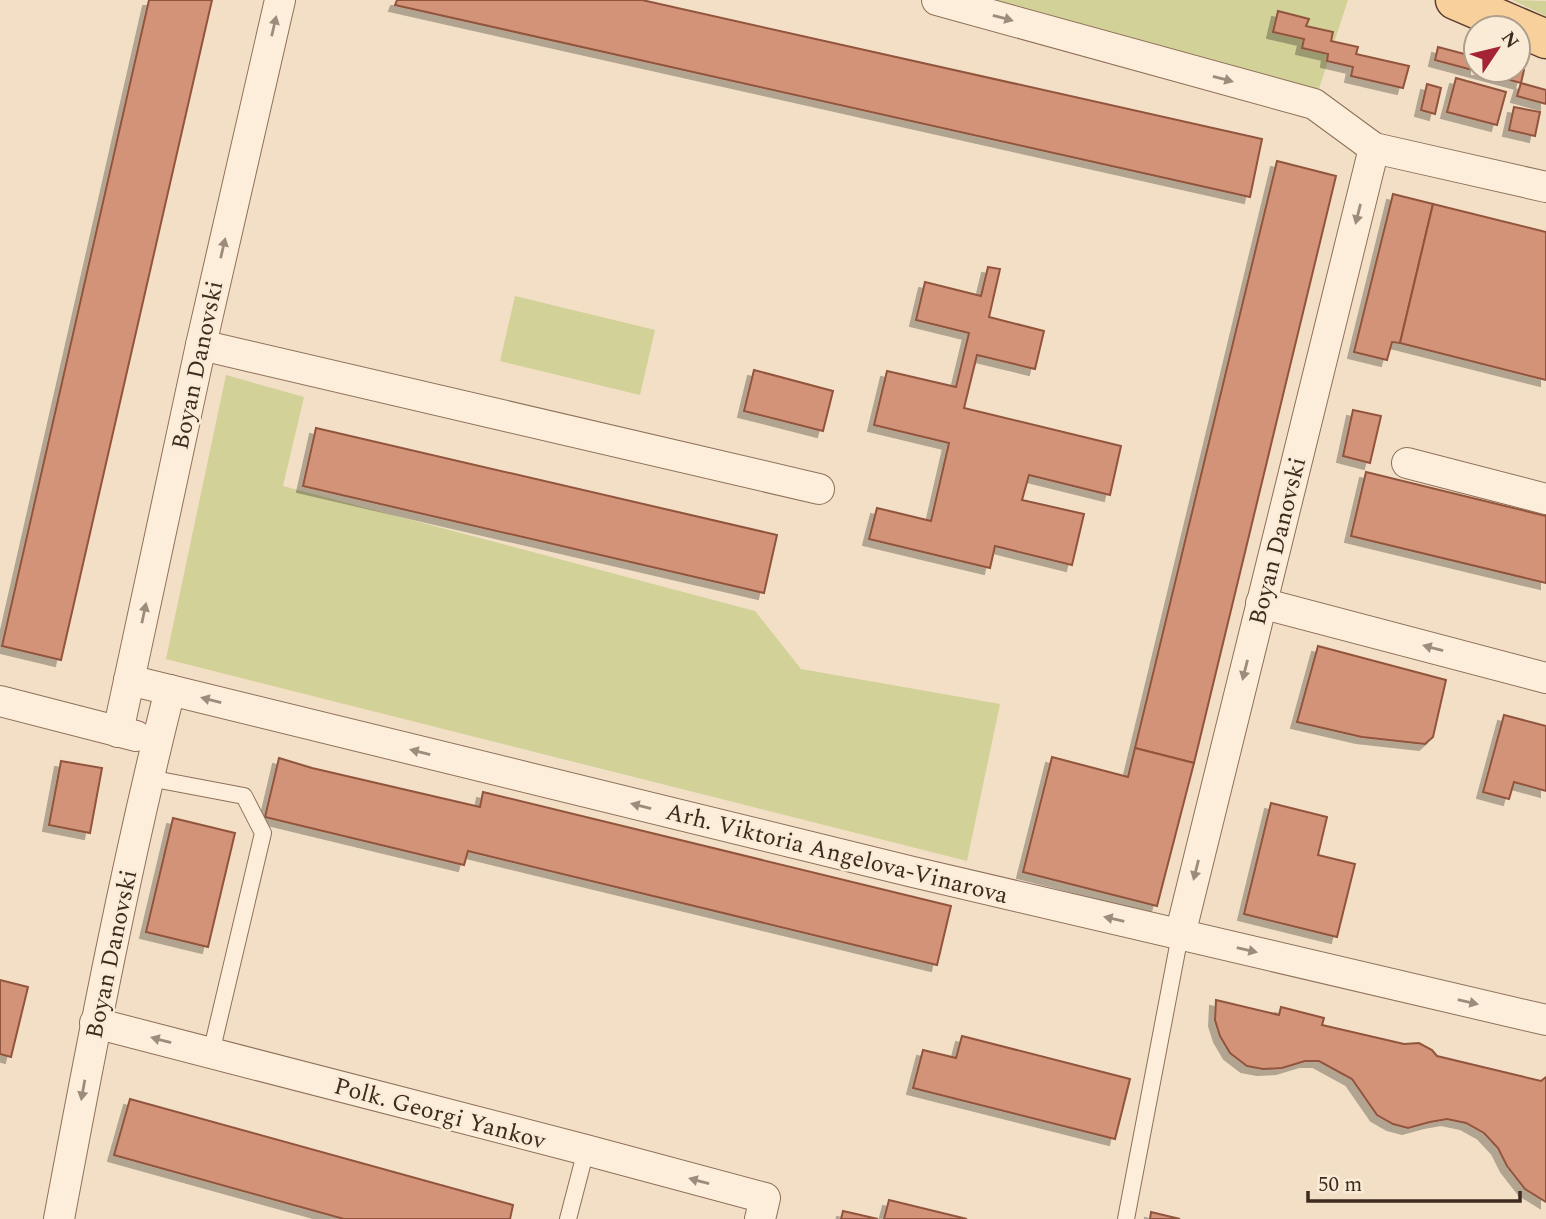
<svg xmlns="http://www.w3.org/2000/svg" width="1546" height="1219" font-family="Spectral,serif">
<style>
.green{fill:#d2d198}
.building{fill:#d39379;stroke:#91543d;stroke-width:2;filter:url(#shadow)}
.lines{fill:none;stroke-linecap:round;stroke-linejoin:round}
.service-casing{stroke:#8f7059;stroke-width:18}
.minor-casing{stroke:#8f7059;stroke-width:32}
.primary-casing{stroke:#5d3e2e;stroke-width:41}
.service{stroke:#fceeda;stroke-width:16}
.minor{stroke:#fceeda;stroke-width:30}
.primary{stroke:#f7d09c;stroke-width:38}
.oneway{fill:#9d8c7c}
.labels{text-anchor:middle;stroke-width:5;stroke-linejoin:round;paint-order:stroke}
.street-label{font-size:24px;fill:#3e2a1e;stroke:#f9ebd6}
</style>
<defs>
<filter id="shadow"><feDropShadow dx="-6" dy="6" stdDeviation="0" flood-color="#0004"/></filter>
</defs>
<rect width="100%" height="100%" fill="#f2dfc6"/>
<g class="green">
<path d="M 937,0 L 1348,0 L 1314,104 Z"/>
<path d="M 1512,0 L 1546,1 L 1546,16 Z"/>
<path d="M 515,296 L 655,330 L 640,395 L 500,361 Z"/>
<path d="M 226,375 L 304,397 L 283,486 L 755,611 L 801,669 L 1000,704 L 967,861 L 166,659 Z"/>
</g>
<g class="building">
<path d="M 149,0 L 212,0 L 61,660 L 2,646 Z"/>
<path d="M 397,0 L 642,0 L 1262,139 L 1250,197 L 395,5 Z"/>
<path d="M 1278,11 L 1309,19 L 1306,26 L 1333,32 L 1331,41 L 1358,47 L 1356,54 L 1409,66 L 1403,88 L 1351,76 L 1353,67 L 1327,61 L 1328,54 L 1302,48 L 1304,39 L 1273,32 Z"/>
<path d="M 1438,47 L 1476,57 L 1476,70 L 1518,70 L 1518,69 L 1524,70 L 1521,83 L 1435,60 Z"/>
<path d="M 1456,78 L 1506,92 L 1497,125 L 1447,112 Z"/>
<path d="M 1521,83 L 1546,90 L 1546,104 L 1517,96 Z"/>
<path d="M 1427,84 L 1441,88 L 1435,114 L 1421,110 Z"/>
<path d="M 1514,107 L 1540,112 L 1535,136 L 1509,130 Z"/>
<path d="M 1277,161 L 1336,176 L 1194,763 L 1135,748 Z"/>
<path d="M 1393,194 L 1433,204 L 1400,343 L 1392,342 L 1387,360 L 1354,352 Z"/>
<path d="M 1433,204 L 1546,232 L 1546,380 L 1400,343 Z"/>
<path d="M 988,267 L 1000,269 L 989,317 L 1044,331 L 1035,369 L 977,355 L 964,408 L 1121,446 L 1110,495 L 1029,475 L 1022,500 L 1084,514 L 1072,565 L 995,546 L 990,568 L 869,539 L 877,508 L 931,521 L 949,443 L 874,425 L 887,371 L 956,387 L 969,333 L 916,320 L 925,282 L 981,296 Z"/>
<path d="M 754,370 L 833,391 L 823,431 L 744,411 Z"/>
<path d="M 1353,410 L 1381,416 L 1370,463 L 1343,456 Z"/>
<path d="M 316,428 L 777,535 L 764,593 L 303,486 Z"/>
<path d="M 1366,472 L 1546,516 L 1546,583 L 1351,536 Z"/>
<path d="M 1318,646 L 1446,680 L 1433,737 L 1425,744 L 1362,737 L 1297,722 Z"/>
<path d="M 1504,715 L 1546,726 L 1546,791 L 1514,782 L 1509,799 L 1483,792 Z"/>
<path d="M 1135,748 L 1194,763 L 1157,906 L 1023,872 L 1052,757 L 1128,777 Z"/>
<path d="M 279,758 L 312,768 L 480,807 L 483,792 L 951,906 L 937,965 L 468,851 L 464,865 L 265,817 Z"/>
<path d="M 61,761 L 102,768 L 90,833 L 49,825 Z"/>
<path d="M 1271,803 L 1327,817 L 1318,855 L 1355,864 L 1337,937 L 1244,914 Z"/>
<path d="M 173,818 L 235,833 L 208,947 L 146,932 Z"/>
<path d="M 0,980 L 28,987 L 11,1057 L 0,1054 Z"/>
<path d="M 1216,1000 L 1279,1015 L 1281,1007 L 1324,1018 L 1322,1025 L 1404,1044 L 1419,1043 L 1432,1050 L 1437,1056 L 1541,1081 L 1546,1077 L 1546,1202 L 1525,1189 L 1507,1166 L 1498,1148 L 1484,1133 L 1466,1123 L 1447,1119 L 1430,1122 L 1408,1128 L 1393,1124 L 1377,1115 L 1352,1079 L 1319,1061 L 1305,1061 L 1282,1068 L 1263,1069 L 1247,1066 L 1230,1053 L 1220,1036 L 1215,1020 Z"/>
<path d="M 962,1036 L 1130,1079 L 1115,1139 L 913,1088 L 923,1050 L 956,1058 Z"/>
<path d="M 130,1099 L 513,1205 L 510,1219 L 344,1219 L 114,1155 Z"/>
<path d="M 889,1200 L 967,1219 L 884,1219 Z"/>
<path d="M 843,1211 L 878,1219 L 841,1219 Z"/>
<path d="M 1151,1212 L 1180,1219 L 1150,1219 Z"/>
</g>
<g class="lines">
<defs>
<g id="service">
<path d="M 149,778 L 244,796 L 263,833 L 211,1053"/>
<path d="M 568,1219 L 586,1150"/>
<path d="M 1126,1219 L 1180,935"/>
</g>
<g id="minor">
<path d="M 937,0 L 1314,104 L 1374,148 L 1546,187"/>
<path d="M 201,345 L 819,489"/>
<path d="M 1407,463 L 1546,499"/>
<path d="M 1261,603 L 1546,678"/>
<path d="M 129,680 L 913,872 L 1546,1020"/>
<path d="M 0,701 L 136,736"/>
<path d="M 118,732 L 201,345 L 280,0"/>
<path d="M 1180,935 L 1374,148"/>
<path d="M 95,1023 L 586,1150 L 765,1198 L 760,1219"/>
<path d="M 59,1219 C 92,1042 126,865 170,690"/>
</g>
<path id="primary" d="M 1455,0 L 1546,39"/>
</defs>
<use href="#service" class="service-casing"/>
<use href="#minor" class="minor-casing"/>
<use href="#primary" class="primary-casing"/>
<use href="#service" class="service"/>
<use href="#minor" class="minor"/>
<use href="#primary" class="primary"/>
</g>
<defs><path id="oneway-solid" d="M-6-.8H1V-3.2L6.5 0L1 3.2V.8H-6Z" transform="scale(1.75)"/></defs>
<g class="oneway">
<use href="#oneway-solid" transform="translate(1003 18) rotate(15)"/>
<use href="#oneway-solid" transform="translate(274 26) rotate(-77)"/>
<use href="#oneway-solid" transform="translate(1223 79) rotate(15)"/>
<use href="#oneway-solid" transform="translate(1358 214) rotate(104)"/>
<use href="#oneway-solid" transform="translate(223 248) rotate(-77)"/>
<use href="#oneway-solid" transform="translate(144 613) rotate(-78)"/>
<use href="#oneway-solid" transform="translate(1433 648) rotate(-165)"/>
<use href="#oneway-solid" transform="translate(1245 670) rotate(104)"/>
<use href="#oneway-solid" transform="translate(211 700) rotate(-166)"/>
<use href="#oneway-solid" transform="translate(420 752) rotate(-166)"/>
<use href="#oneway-solid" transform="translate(641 806) rotate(-166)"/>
<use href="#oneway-solid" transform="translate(1196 870) rotate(104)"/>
<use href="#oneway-solid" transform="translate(1114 919) rotate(-167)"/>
<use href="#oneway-solid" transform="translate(1247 950) rotate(13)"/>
<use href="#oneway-solid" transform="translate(1468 1002) rotate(13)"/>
<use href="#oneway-solid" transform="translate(161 1040) rotate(-165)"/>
<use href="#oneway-solid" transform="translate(83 1090) rotate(100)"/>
<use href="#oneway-solid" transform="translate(699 1181) rotate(-165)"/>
</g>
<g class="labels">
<g class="street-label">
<text transform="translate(197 365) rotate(-78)" y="8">Boyan Danovski</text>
<text transform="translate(1277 541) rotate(-76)" y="8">Boyan Danovski</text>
<text transform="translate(837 853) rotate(14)" y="8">Arh. Viktoria Angelova-Vinarova</text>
<text transform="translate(111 954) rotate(-78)" y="8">Boyan Danovski</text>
<text transform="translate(440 1113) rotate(15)" y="8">Polk. Georgi Yankov</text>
</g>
</g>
<g transform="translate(1497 49) rotate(55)"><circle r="33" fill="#f9ebd6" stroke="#ae9e8c" stroke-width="2"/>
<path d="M0-5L12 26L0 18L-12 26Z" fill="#a42434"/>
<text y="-10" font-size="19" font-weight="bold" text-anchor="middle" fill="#3e2a1e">N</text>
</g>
<path d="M1308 1191v10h212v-10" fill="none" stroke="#3e2a1e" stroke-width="3.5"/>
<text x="1318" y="1191" font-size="21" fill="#3e2a1e" stroke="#f9ebd6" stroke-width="5" paint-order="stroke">50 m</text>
</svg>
